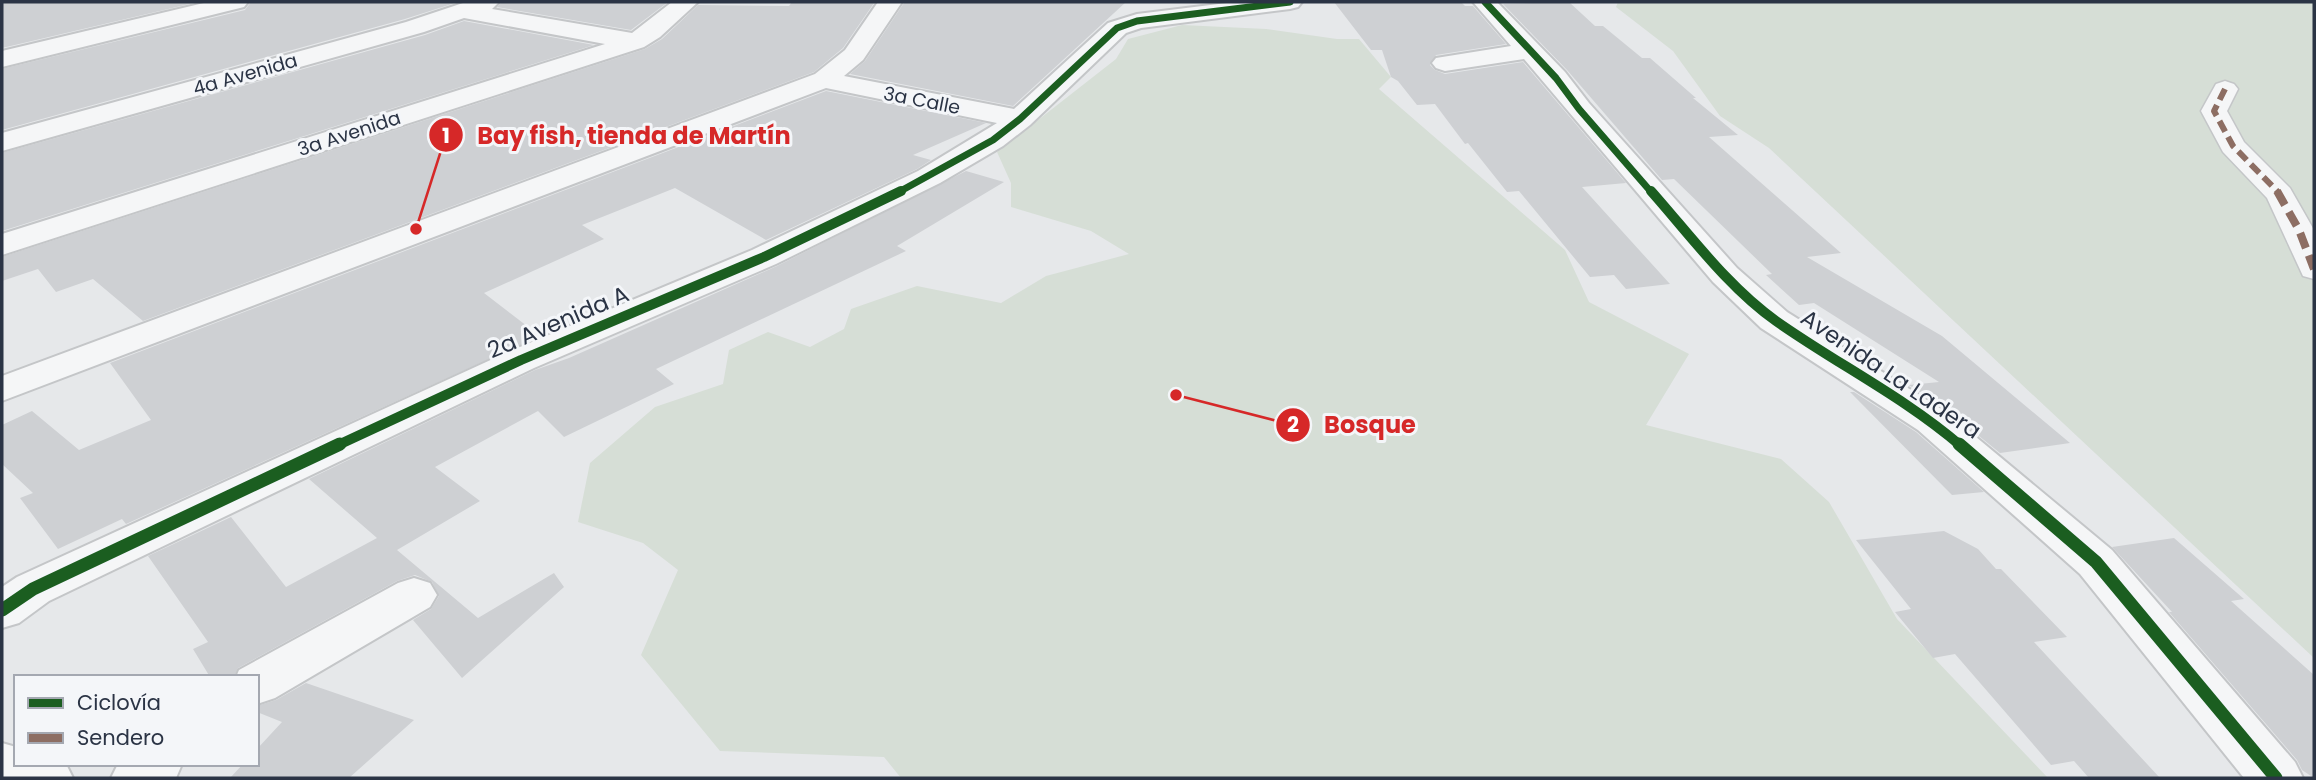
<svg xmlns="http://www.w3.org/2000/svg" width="2316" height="780" font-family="Poppins,sans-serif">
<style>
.green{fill:#d6ded6}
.building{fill:#ced0d3}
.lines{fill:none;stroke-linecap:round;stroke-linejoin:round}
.pedestrian-casing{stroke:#c4c6c8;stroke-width:3}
.minor-casing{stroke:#c4c6c8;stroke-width:4}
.pedestrian{fill:#f5f6f7;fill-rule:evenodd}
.minor{fill:#f5f6f7;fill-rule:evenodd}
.quiet-far1{stroke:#8d6e63;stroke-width:6;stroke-dasharray:12 6;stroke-linecap:butt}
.quiet{stroke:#8d6e63;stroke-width:8;stroke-dasharray:16 8;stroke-linecap:butt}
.cycleway-far2-casing{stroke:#f4f6f9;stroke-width:10}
.cycleway-far1-casing{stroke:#f4f6f9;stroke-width:14}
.cycleway-casing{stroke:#f4f6f9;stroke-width:18}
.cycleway-far2{stroke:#1b5e20;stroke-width:7}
.cycleway-far1{stroke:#1b5e20;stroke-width:10}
.cycleway{stroke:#1b5e20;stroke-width:13}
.labels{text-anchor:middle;stroke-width:6;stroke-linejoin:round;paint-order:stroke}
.far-street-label{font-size:19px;fill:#2b3445;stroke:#f4f6f9}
.street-label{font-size:23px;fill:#2b3445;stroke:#f4f6f9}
.leader{fill:none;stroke:#d62828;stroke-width:2.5}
.callout-dot{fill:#d62828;stroke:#f4f6f9;stroke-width:2.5}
.mark-label{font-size:21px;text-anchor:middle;font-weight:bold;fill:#fff}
.callout-label{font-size:24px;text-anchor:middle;font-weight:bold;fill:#d62828;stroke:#f4f6f9;stroke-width:6;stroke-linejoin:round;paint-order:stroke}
</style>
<rect width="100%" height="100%" fill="#e6e8ea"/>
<g class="green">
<path d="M 1618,2 L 2314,2 L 2314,658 L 1769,148 L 1720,116 L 1673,51 L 1616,7 Z"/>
<path d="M 1182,25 L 1266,29 L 1337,39 L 1359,39 L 1391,77 L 1379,89 L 1565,250 L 1589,302 L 1689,354 L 1646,425 L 1781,459 L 1829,502 L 1897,619 L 2048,778 L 901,778 L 884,757 L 720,751 L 641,655 L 678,570 L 643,543 L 578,522 L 590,463 L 655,407 L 723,384 L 729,350 L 768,332 L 810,347 L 844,329 L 851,309 L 917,286 L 1001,303 L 1046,276 L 1129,254 L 1091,231 L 1011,207 L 1011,183 L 997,152 L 1116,59 L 1128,39 Z"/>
</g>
<g class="building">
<path d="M 2,2 L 198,2 L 2,48 Z"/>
<path d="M 251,2 L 458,2 L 405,19 L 2,130 L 2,69 L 245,10 Z"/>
<path d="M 502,2 L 668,2 L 631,30 L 497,7 Z"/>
<path d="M 792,2 L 874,3 L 843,48 L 814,72 L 143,321 L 93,279 L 56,292 L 38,269 L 2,281 L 2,257 L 645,49 L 662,39 L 698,5 L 789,6 Z"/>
<path d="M 1126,2 L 1013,106 L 850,74 L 865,61 L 904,3 Z"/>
<path d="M 1334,2 L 1461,2 L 1465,6 L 1473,6 L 1506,44 L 1436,55 L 1430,65 L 1435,70 L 1445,74 L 1523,62 L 1626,183 L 1582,187 L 1670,284 L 1626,289 L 1614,275 L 1590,277 L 1519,191 L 1507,192 L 1468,143 L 1465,144 L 1435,104 L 1417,105 L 1398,81 L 1391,77 L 1382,50 L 1371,50 Z"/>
<path d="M 1569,2 L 1595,26 L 1603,26 L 1642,58 L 1650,58 L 1696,98 L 1693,98 L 1738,135 L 1709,137 L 1841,253 L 1807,257 L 1942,336 L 2070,443 L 2000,453 L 1947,410 L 1909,385 L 1939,382 L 1814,303 L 1799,305 L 1766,275 L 1772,274 L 1674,179 L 1662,180 L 1567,70 L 1503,4 Z"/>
<path d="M 464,21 L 594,45 L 2,231 L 2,153 L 425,35 Z"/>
<path d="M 826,91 L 986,123 L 913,155 L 931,160 L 917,169 L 766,240 L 675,188 L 582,225 L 604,239 L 484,293 L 540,336 L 126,524 L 122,519 L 58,549 L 20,498 L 33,493 L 2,464 L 2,425 L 32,411 L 79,450 L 151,420 L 110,363 Z"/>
<path d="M 966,171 L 1004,182 L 897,246 L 906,251 L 656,369 L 674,384 L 564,437 L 538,411 L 435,467 L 480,501 L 397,550 L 478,618 L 554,573 L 564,587 L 462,678 L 413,620 L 431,609 L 439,596 L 432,582 L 415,575 L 397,581 L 238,668 L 234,677 L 210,677 L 193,649 L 208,642 L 148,556 L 231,517 L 286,587 L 377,538 L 309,479 L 535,370 L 569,358 L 777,266 Z"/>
<path d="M 1850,392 L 1854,392 L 1916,432 L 1984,492 L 1952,495 Z"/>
<path d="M 1944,531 L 1978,549 L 1996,569 L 2001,569 L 2067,637 L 2034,642 L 2160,778 L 2089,778 L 2074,761 L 2051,765 L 1955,654 L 1933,658 L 1895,612 L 1911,609 L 1856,540 Z"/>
<path d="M 2174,538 L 2244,599 L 2231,601 L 2314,675 L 2314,778 L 2302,770 L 2297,760 L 2169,612 L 2172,612 L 2112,547 Z"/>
<path d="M 306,683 L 414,720 L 349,778 L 230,778 L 243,764 L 257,764 L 257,749 L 282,722 L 257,712 L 257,706 L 276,700 Z"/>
</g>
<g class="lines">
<defs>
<path id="pedestrian" d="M 2225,81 L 2234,84 L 2238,89 L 2227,111 L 2244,142 L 2290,188 L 2314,230 L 2314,279 L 2303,276 L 2267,198 L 2223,152 L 2201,111 L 2216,84 Z"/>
<g id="minor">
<path d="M 208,2 L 248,2 L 244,7 L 2,67 L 2,51 Z"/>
<path d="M 466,2 L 499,2 L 492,9 L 632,33 L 672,2 L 698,2 L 660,37 L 644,47 L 2,255 L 2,234 L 605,44 L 464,18 L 424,32 L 2,151 L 2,133 L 406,22 Z"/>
<path d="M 878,2 L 902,2 L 863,60 L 844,76 L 1014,109 L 1108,23 L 1137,14 L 1235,2 L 1302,2 L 1298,7 L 1290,9 L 1141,28 L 1126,33 L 1030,125 L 1003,146 L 940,183 L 776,264 L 534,368 L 49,601 L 19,623 L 2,628 L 2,587 L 17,577 L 508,352 L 752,250 L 918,171 L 997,123 L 826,88 L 2,401 L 2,376 L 815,74 L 845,50 Z"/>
<path d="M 1473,2 L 1497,2 L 1565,72 L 1589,103 L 1737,268 L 1787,312 L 1946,412 L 2112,550 L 2295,762 L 2303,778 L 2244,778 L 2080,574 L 1918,430 L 1761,328 L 1713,282 L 1524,59 L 1445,71 L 1436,68 L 1432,63 L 1436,58 L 1511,46 Z"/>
<path d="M 414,578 L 430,583 L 437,595 L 430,607 L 275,698 L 257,704 L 257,677 L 236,677 L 239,670 L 398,583 Z"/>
<path d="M 2,743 L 16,747 L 16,764 L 66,764 L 73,778 L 2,778 Z"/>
<path d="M 118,764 L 182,764 L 176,778 L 111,778 Z"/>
</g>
</defs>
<use href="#pedestrian" class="pedestrian-casing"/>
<use href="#minor" class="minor-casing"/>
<use href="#pedestrian" class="pedestrian"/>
<use href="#minor" class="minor"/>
<path class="quiet-far1" d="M 2225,89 L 2214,111 L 2233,146 L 2279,193"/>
<path class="quiet" d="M 2277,191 L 2299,230 L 2314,269"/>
<defs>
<g id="cycleway-far2">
<path d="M 1485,2 L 1556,78 L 1579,109 L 1652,193"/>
<path d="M 897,193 L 993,140 L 1020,119 L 1117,28 L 1137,21 L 1290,2"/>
</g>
<g id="cycleway-far1">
<path d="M 1651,191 C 1690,235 1728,287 1776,321 C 1837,364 1904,397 1961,446"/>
<path d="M 336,446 L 521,360 L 764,257 L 901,191"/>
</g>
<g id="cycleway">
<path d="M 1959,444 L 2096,562 L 2276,778"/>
<path d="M 2,610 L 33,589 L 340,444"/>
</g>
</defs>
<use href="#cycleway-far2" class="cycleway-far2-casing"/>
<use href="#cycleway-far1" class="cycleway-far1-casing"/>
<use href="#cycleway" class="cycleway-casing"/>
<use href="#cycleway-far2" class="cycleway-far2"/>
<use href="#cycleway-far1" class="cycleway-far1"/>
<use href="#cycleway" class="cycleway"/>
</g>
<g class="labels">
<g class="far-street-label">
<text transform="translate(245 74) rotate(-16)" y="7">4a Avenida</text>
<text transform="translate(922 100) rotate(11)" y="7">3a Calle</text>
<text transform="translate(349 133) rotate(-18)" y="7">3a Avenida</text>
</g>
<g class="street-label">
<text transform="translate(558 322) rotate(-23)" y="8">2a Avenida A</text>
<text transform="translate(1891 374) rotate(34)" y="8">Avenida La Ladera</text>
</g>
</g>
<path class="leader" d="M416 229L446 135M1176 395L1293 425"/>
<g class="callout-dot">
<circle cx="416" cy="229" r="7"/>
<circle cx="1176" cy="395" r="7"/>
<circle cx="446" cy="135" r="18"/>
<circle cx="1293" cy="425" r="18"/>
</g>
<g class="mark-label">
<text x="446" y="143">1</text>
<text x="1293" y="432">2</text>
</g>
<g class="callout-label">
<text x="634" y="144">Bay fish, tienda de Martín</text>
<text x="1370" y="433">Bosque</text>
</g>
<rect width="2316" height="780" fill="none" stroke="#2b3445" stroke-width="7"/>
<rect x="14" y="675" width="245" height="91" fill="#f4f6f9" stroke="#a4a8b1" stroke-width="2"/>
<rect x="28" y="698" width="35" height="10" fill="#1b5e20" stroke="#a4a8b1" stroke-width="2"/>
<text x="77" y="710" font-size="21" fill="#2b3445">Ciclovía</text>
<rect x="28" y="733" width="35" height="10" fill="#8d6e63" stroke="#a4a8b1" stroke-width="2"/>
<text x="77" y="745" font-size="21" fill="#2b3445">Sendero</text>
</svg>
